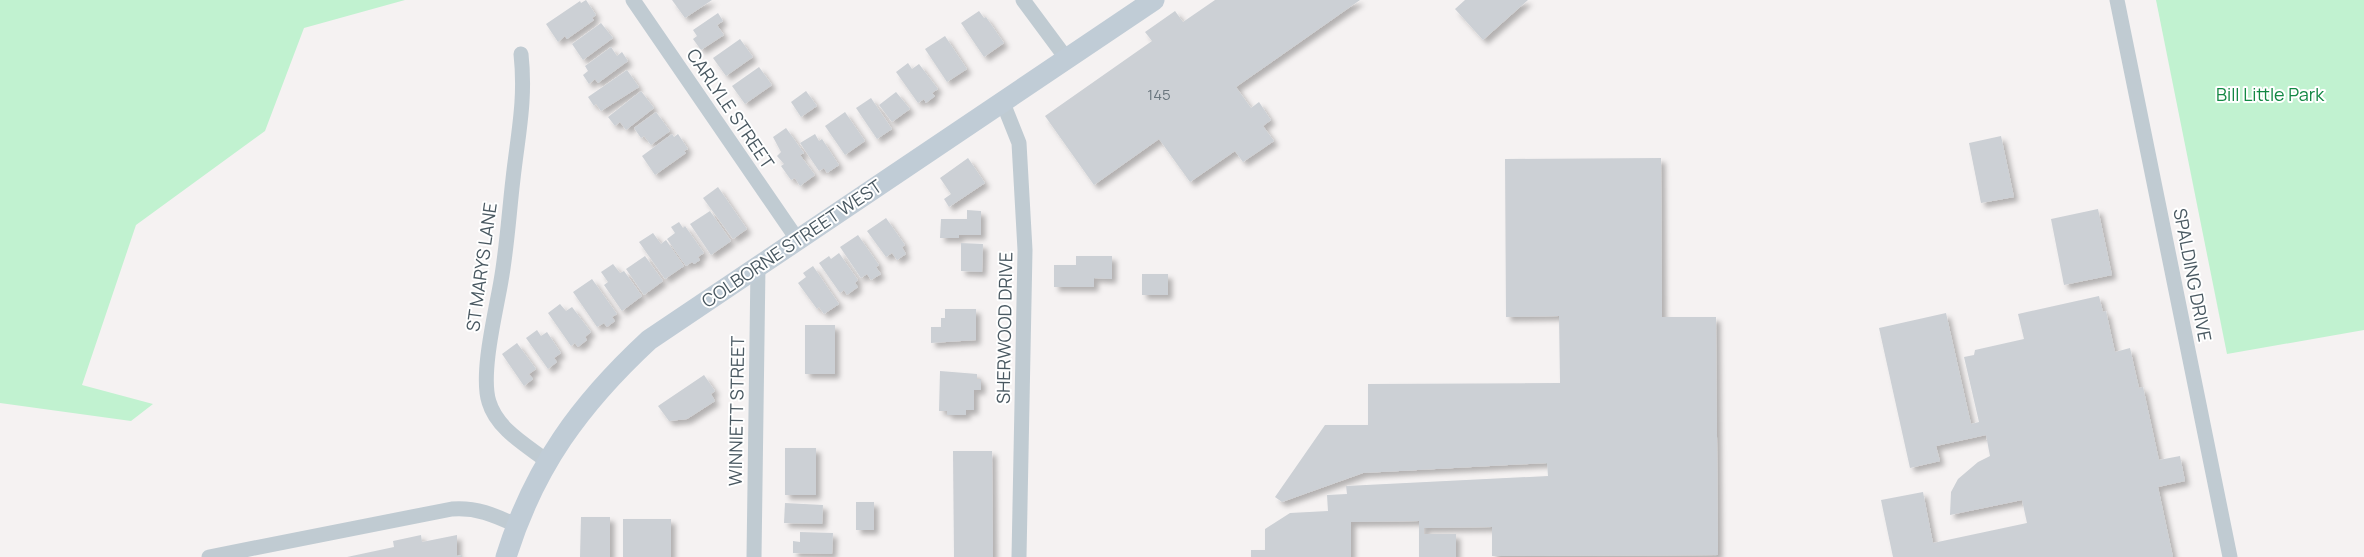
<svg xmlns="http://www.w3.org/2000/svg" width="2364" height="557" font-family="Manrope,sans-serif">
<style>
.green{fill:#c1f2d0}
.building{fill:#ccd0d5;filter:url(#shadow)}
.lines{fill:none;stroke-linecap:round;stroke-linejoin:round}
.street{stroke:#c0cbd2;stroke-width:15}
.secondary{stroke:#c0ccd6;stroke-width:21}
.labels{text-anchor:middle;stroke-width:4;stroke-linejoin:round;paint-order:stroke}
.number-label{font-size:15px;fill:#6a767e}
.park-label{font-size:18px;fill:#148844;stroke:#fff}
.street-label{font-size:18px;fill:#495861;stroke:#fff}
</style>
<defs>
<filter id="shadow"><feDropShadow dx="4.5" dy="4.5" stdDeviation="2.5" flood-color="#0004"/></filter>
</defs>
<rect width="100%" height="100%" fill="#f5f2f2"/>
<g class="green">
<path d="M 0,0 L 405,0 L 304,28 L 265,131 L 136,225 L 82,385 L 153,404 L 131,421 L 0,403 Z"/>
<path d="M 2156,0 L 2364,0 L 2364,330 L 2227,354 Z"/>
</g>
<g class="building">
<path d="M 586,0 L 596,15 L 592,18 L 594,20 L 567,39 L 565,36 L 558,42 L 546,24 L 580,1 L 581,3 Z"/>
<path d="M 672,0 L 712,0 L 685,18 Z"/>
<path d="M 1215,0 L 1360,0 L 1236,87 L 1251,108 L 1259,102 L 1271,120 L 1263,126 L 1274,141 L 1243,162 L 1235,151 L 1190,182 L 1159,139 L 1094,185 L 1045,116 L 1152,41 L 1145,32 L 1175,11 L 1183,22 Z"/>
<path d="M 1465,0 L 1528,0 L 1483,40 L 1455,9 Z"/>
<path d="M 979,11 L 984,18 L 986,17 L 1004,43 L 984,57 L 961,23 Z"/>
<path d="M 718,13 L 723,21 L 717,25 L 724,35 L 701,50 L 693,39 L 697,36 L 693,30 Z"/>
<path d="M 601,23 L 613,38 L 583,60 L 572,44 Z"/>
<path d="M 945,36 L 967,69 L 947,82 L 925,49 Z"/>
<path d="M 740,39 L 753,57 L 726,76 L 713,58 Z"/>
<path d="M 611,47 L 617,56 L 622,52 L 628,61 L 598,83 L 595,79 L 589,84 L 583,75 L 588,71 L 585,66 Z"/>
<path d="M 908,63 L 912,69 L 919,64 L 938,89 L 932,93 L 935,96 L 926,103 L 924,99 L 918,103 L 896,72 Z"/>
<path d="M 759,67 L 772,85 L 745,104 L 732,86 Z"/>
<path d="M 627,70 L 639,87 L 601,111 L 596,104 L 594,106 L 588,97 Z"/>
<path d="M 641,91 L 654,108 L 626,130 L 620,122 L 615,126 L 608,117 Z"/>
<path d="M 806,91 L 817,106 L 801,117 L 791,102 Z"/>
<path d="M 896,92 L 910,109 L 892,122 L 879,105 Z"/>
<path d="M 871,98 L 892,129 L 877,139 L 856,108 Z"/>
<path d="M 656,112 L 670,131 L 651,145 L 644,136 L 641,138 L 634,128 Z"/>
<path d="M 845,112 L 865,141 L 845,155 L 825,126 Z"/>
<path d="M 786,128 L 804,153 L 800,155 L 815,175 L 800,186 L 795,178 L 791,180 L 781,166 L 784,164 L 777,156 L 781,152 L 773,137 Z"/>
<path d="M 672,134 L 674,137 L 678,134 L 688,149 L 684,151 L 686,153 L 655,175 L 642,156 Z"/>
<path d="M 815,134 L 819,141 L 822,139 L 839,165 L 827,173 L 824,168 L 819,171 L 800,143 Z"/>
<path d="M 2001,136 L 2014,197 L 1981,203 L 1969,143 Z"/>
<path d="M 968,158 L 985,183 L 949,207 L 944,199 L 951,194 L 940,178 Z"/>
<path d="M 1661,158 L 1662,317 L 1716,317 L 1718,555 L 1492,556 L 1492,527 L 1424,528 L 1424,534 L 1456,534 L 1456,557 L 1419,557 L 1419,521 L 1351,522 L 1351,557 L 1251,557 L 1251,550 L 1265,550 L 1265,529 L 1290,513 L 1328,511 L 1327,495 L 1347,494 L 1346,486 L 1548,476 L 1547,463 L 1363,473 L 1282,502 L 1275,497 L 1325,425 L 1368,425 L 1368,384 L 1560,383 L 1559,316 L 1506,317 L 1505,159 Z"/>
<path d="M 718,187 L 747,229 L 733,239 L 703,198 Z"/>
<path d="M 2098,209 L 2112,275 L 2064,285 L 2051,219 Z"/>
<path d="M 967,210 L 981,211 L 981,235 L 959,235 L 959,238 L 940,238 L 941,219 L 967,219 Z"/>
<path d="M 710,211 L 731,241 L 711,255 L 690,224 Z"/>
<path d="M 886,218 L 905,245 L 902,247 L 906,254 L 897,260 L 892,253 L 886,257 L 867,231 Z"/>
<path d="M 679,222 L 683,228 L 685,226 L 704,253 L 698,257 L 700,260 L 694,264 L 692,262 L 686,266 L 667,239 L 675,233 L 671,227 Z"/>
<path d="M 653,233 L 661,244 L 666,240 L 684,266 L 665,279 L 639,242 Z"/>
<path d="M 858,235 L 879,265 L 876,267 L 881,274 L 871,280 L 867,274 L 861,278 L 840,247 Z"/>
<path d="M 961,243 L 983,244 L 982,272 L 961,271 Z"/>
<path d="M 839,253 L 858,280 L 855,283 L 858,287 L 847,295 L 844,290 L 840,293 L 819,263 L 829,256 L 831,259 Z"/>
<path d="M 645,256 L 663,281 L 644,295 L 626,269 Z"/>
<path d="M 1076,256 L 1112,256 L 1112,279 L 1094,278 L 1094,287 L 1054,287 L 1054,265 L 1076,265 Z"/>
<path d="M 613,264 L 620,273 L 624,271 L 642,296 L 622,311 L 604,285 L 608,282 L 601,272 Z"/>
<path d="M 813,266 L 839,304 L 824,314 L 819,307 L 817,309 L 798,283 L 806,277 L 803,273 Z"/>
<rect x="1142" y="274" width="26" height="21"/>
<path d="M 592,279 L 617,314 L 612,317 L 615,321 L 607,327 L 604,323 L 597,327 L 573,292 Z"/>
<path d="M 2099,296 L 2103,312 L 2106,311 L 2115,352 L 2130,348 L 2139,388 L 2143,387 L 2159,460 L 2180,456 L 2185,481 L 2158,487 L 2173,557 L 1893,557 L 1881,500 L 1923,492 L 1933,543 L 2027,523 L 2022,500 L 1950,515 L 1951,492 L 1958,479 L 1978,462 L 1990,456 L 1986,435 L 1936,446 L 1940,461 L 1910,468 L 1879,328 L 1946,313 L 1971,424 L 1979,422 L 1964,357 L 1974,355 L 1975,350 L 2024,339 L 2018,314 Z"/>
<path d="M 560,304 L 566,311 L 572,307 L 591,332 L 585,337 L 587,340 L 578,347 L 575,343 L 571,346 L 548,313 Z"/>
<path d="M 945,309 L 976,309 L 976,340 L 931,343 L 931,327 L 941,327 L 941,318 L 945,318 Z"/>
<rect x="805" y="325" width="30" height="49"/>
<path d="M 537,330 L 541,336 L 547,332 L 561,353 L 554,358 L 557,362 L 548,369 L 526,338 Z"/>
<path d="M 517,343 L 536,369 L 529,374 L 533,379 L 524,386 L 502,354 Z"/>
<path d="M 940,371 L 977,374 L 977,379 L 981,379 L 981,390 L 974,390 L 974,410 L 966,410 L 966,415 L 947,415 L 947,411 L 939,411 Z"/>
<path d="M 704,375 L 715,391 L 711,394 L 715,401 L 687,419 L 669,421 L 658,406 Z"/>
<rect x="785" y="448" width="31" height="47"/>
<path d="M 953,451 L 992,451 L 993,557 L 954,557 Z"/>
<rect x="856" y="502" width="18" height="28"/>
<path d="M 785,503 L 823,505 L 822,524 L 784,523 Z"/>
<path d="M 581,517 L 610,517 L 610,557 L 580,557 Z"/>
<rect x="623" y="519" width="48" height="38"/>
<path d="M 800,532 L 833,533 L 832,554 L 793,553 L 793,541 L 800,542 Z"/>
<path d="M 421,535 L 422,542 L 457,535 L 457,556 L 462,555 L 462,557 L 347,557 L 394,547 L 393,541 Z"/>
</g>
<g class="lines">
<g class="street">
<path d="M 633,0 L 797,239"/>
<path d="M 1023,0 L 1066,58"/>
<path d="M 2117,0 L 2230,557"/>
<path d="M 521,54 C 526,100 518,134 513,179 C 509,213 507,247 501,281 C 496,311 480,374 489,402 C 497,429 526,445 547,461"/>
<path d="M 1003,103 L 1019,143 L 1025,250 L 1019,557"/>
<path d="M 209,557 L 452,509 C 476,507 494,515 516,525"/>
<path d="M 754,557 L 758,266"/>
</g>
<path class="secondary" d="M 506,557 C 534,467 580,404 649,340 L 1154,0"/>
</g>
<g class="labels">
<g class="number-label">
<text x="1159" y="100">145</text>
</g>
<g class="park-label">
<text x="2270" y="101">Bill Little Park</text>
</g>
<g class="street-label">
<text transform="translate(730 109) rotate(56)" y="6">CARLYLE STREET</text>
<text transform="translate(792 244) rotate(-34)" y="6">COLBORNE STREET WEST</text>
<text transform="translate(482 267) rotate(-82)" y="6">ST MARYS LANE</text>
<text transform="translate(2192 275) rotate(79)" y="6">SPALDING DRIVE</text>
<text transform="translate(1005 328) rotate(-89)" y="6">SHERWOOD DRIVE</text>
<text transform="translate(737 411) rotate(-89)" y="6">WINNIETT STREET</text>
</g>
</g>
</svg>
